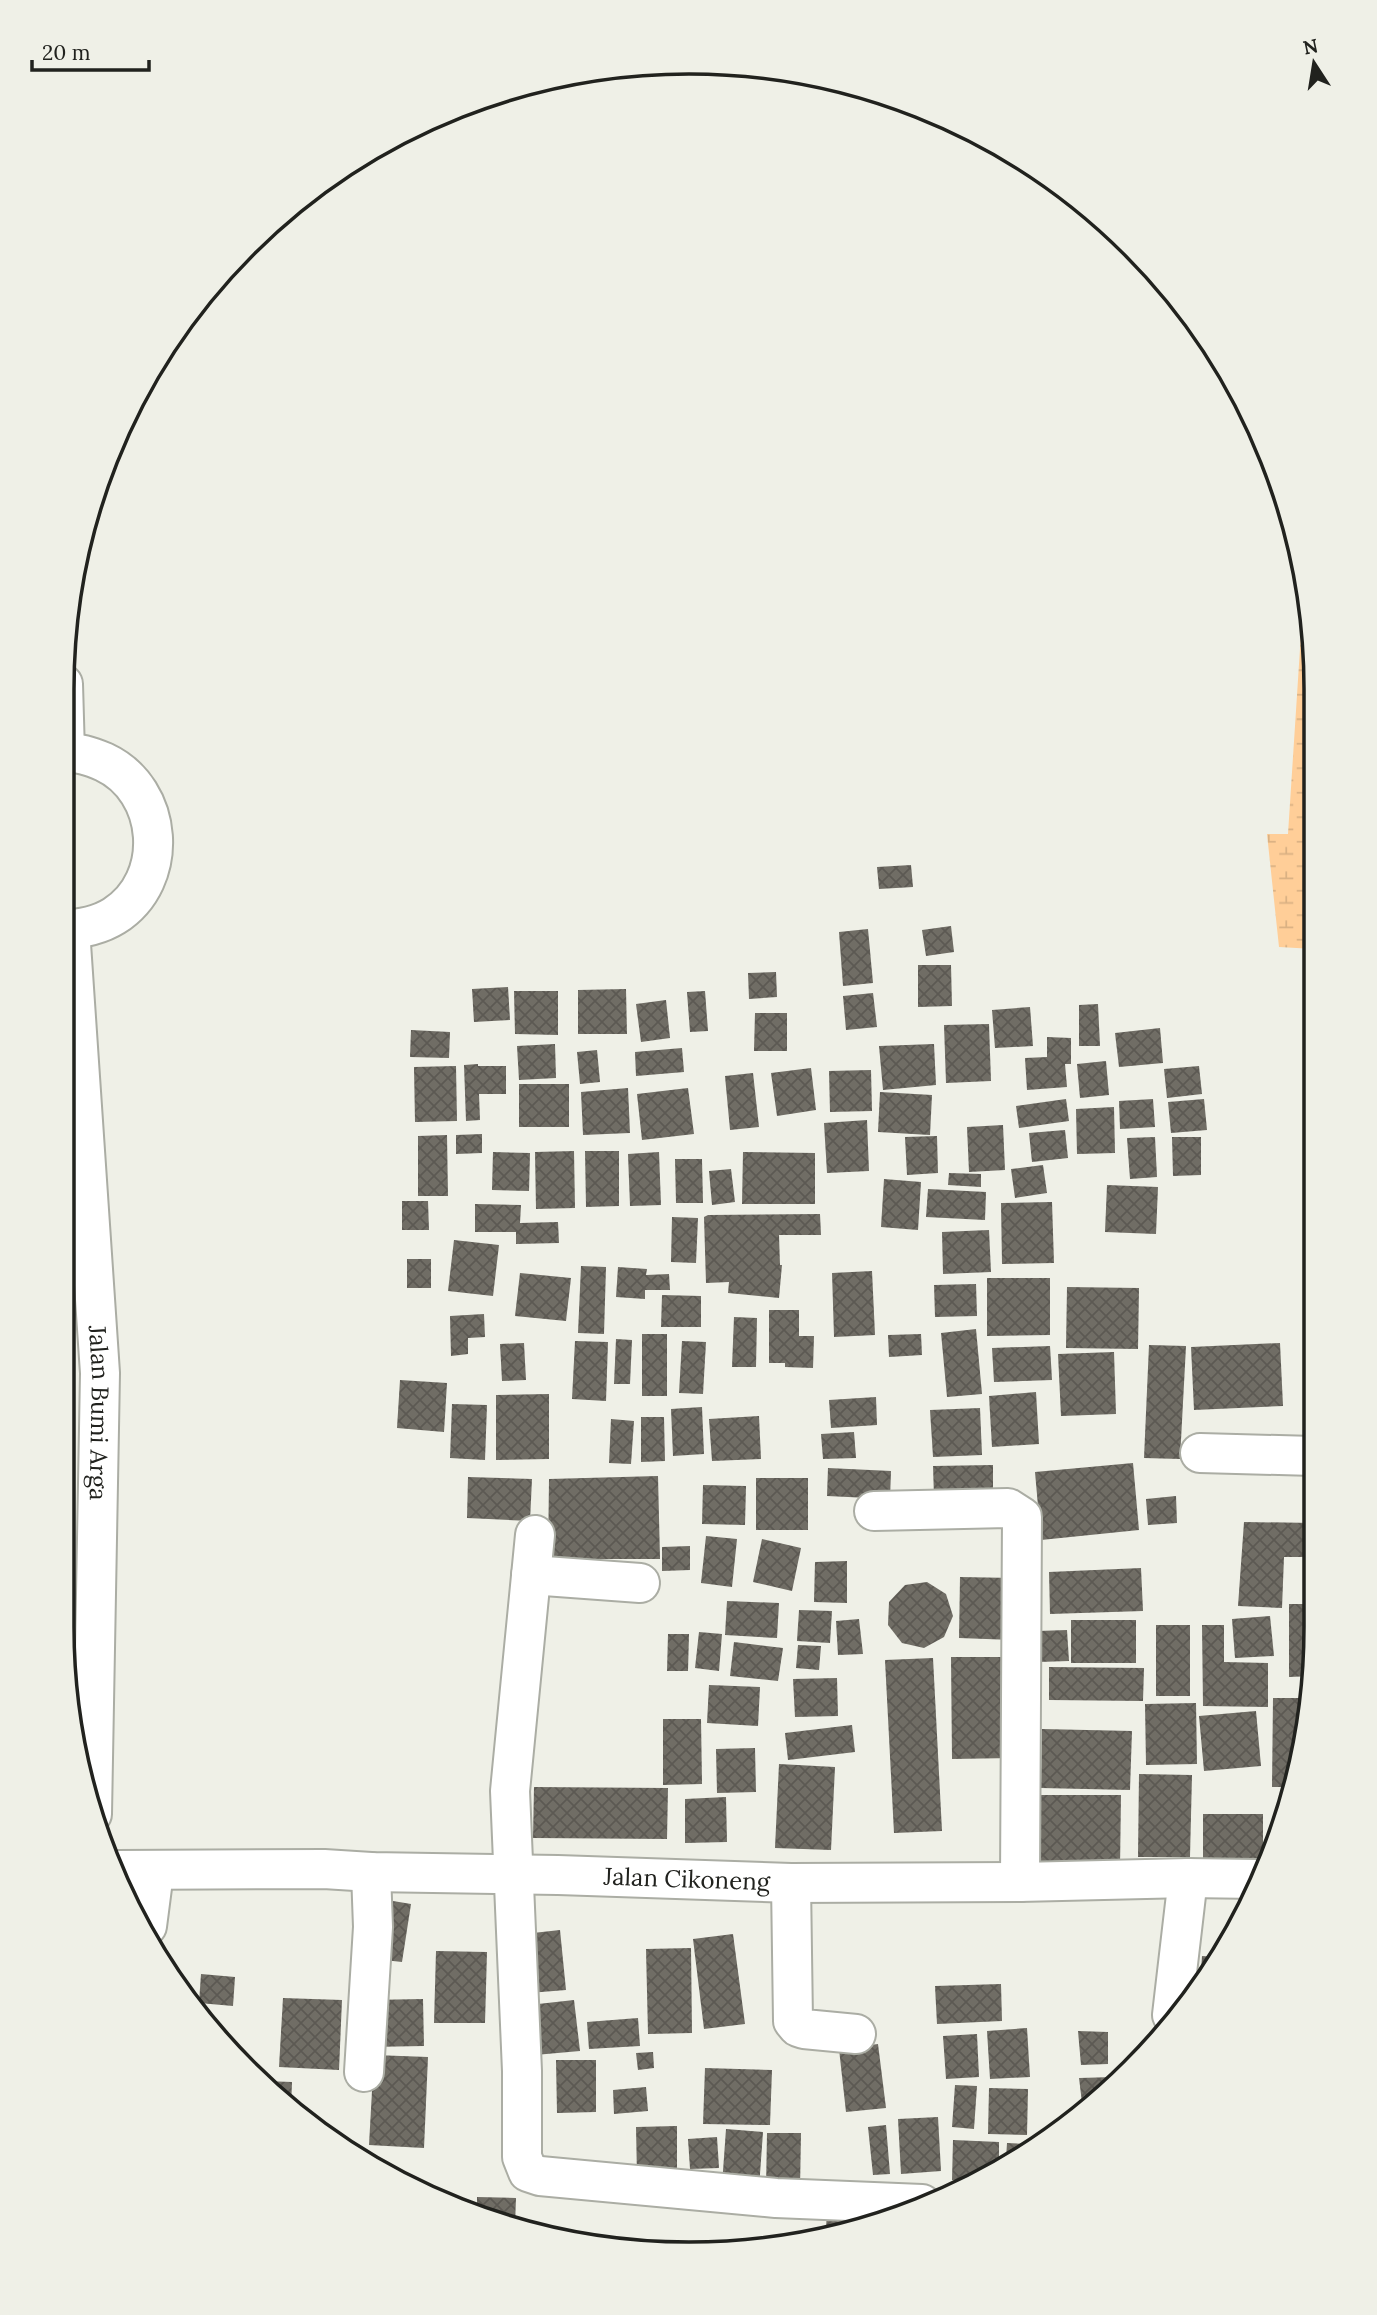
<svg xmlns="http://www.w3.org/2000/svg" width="1377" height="2315" font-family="Lora,serif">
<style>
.wetland{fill:url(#wetland-marsh)}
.building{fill:url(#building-cross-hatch)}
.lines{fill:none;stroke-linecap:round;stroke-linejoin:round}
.minor-casing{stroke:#abada4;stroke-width:42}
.minor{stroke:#fff;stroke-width:38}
.labels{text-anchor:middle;stroke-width:5;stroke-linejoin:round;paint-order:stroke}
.street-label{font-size:24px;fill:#21221e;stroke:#eff0e7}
.rim{fill:none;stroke:#21221e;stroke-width:3.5}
</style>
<defs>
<pattern id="wetland-marsh" width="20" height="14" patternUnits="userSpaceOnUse" patternTransform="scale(1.75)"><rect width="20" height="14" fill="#ffce98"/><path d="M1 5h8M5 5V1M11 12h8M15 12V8" fill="none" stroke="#dab183"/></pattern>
<pattern id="building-cross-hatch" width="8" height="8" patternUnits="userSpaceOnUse" patternTransform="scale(1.75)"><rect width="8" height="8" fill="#706d65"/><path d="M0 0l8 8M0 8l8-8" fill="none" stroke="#5c5953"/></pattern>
</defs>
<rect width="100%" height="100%" fill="#eff0e7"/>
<path class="wetland" d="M 1304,587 L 1314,647 L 1314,949 L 1279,947 L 1267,834 L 1288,834 Z"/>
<g class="building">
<path d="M 911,865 L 913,887 L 879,889 L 877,867 Z"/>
<path d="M 951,926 L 954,952 L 926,956 L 922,930 Z"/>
<path d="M 868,929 L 873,983 L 843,986 L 839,932 Z"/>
<path d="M 918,965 L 951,965 L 952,1006 L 918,1007 Z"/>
<path d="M 776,972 L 777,997 L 749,999 L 748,973 Z"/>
<path d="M 508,987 L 510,1020 L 474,1022 L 472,989 Z"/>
<path d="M 626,989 L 627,1034 L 578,1034 L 578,990 Z"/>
<path d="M 514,991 L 558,991 L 558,1035 L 515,1034 Z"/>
<path d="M 705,991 L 708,1031 L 690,1032 L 687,992 Z"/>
<path d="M 873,993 L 877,1027 L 846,1030 L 843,996 Z"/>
<path d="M 666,1000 L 670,1038 L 641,1042 L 636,1004 Z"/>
<path d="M 1098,1004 L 1100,1046 L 1079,1046 L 1079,1005 Z"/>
<path d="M 1030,1007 L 1033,1046 L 995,1048 L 992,1010 Z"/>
<path d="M 755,1013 L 787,1013 L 787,1051 L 754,1051 Z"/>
<path d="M 989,1024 L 991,1081 L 946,1083 L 944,1025 Z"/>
<path d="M 1160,1028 L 1163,1063 L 1119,1067 L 1115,1033 Z"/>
<path d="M 411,1030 L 450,1032 L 449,1058 L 410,1057 Z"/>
<path d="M 1047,1037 L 1071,1038 L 1071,1064 L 1065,1064 L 1067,1087 L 1027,1090 L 1025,1058 L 1047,1057 Z"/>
<path d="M 555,1044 L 556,1078 L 519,1080 L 517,1046 Z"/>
<path d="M 934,1044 L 936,1085 L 883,1090 L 879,1046 Z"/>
<path d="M 682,1048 L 684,1072 L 636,1076 L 635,1052 Z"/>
<path d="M 597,1050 L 600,1082 L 580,1084 L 577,1052 Z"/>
<path d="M 1106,1061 L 1109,1095 L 1080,1098 L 1077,1064 Z"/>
<path d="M 478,1064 L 478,1066 L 506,1066 L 506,1094 L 479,1094 L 480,1120 L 466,1121 L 464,1065 Z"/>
<path d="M 456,1066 L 457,1121 L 415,1122 L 414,1067 Z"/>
<path d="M 1199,1066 L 1202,1094 L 1167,1098 L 1164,1069 Z"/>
<path d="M 811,1068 L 816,1110 L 777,1116 L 771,1073 Z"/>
<path d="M 871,1070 L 872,1111 L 830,1112 L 829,1071 Z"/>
<path d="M 753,1073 L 759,1127 L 730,1130 L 725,1076 Z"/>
<rect x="519" y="1084" width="50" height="43"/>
<path d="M 628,1088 L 630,1133 L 583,1135 L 581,1092 Z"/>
<path d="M 688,1088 L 694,1134 L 642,1140 L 637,1094 Z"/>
<path d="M 880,1092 L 932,1095 L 930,1135 L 878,1132 Z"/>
<path d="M 1066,1099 L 1069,1121 L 1019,1128 L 1016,1106 Z"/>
<path d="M 1153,1099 L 1155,1127 L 1120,1129 L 1119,1101 Z"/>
<path d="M 1204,1099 L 1207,1130 L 1171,1133 L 1168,1102 Z"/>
<path d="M 1114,1107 L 1115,1153 L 1077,1154 L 1076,1109 Z"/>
<path d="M 867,1120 L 869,1171 L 827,1173 L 824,1123 Z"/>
<path d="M 1003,1125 L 1005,1170 L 969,1172 L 967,1127 Z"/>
<path d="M 1065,1130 L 1068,1158 L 1032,1162 L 1029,1133 Z"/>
<path d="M 482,1134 L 482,1153 L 456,1154 L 456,1135 Z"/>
<path d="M 447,1135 L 448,1196 L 418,1196 L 418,1136 Z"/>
<path d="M 937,1136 L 938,1173 L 907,1175 L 905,1137 Z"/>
<path d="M 1155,1137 L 1157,1177 L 1130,1179 L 1127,1138 Z"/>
<path d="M 1172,1137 L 1201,1137 L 1201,1175 L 1173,1176 Z"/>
<path d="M 574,1151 L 575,1208 L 536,1209 L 535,1152 Z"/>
<path d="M 585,1151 L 619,1151 L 619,1206 L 586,1207 Z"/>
<path d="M 493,1152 L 530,1153 L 529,1191 L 492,1190 Z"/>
<path d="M 659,1152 L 661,1205 L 630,1206 L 628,1154 Z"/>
<path d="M 743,1152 L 815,1153 L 815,1204 L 742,1204 Z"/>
<path d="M 675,1159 L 702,1159 L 703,1203 L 676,1203 Z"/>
<path d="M 1043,1165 L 1047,1193 L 1015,1198 L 1011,1169 Z"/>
<path d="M 731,1169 L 735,1202 L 712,1205 L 709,1171 Z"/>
<path d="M 949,1173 L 981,1174 L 981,1187 L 948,1185 Z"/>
<path d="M 884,1179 L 921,1182 L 918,1230 L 881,1227 Z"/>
<path d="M 1107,1185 L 1158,1187 L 1156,1234 L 1105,1232 Z"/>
<path d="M 928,1189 L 986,1192 L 985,1220 L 926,1217 Z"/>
<path d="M 402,1201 L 428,1201 L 429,1230 L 402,1230 Z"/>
<path d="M 1052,1202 L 1054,1263 L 1002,1264 L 1001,1203 Z"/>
<path d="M 475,1204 L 521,1205 L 520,1223 L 558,1222 L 559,1243 L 516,1244 L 516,1232 L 475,1232 Z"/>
<path d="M 820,1214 L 821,1235 L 779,1235 L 780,1265 L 782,1265 L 779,1298 L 728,1293 L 729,1282 L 706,1283 L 704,1217 L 708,1215 Z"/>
<path d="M 672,1217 L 698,1218 L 696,1263 L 671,1262 Z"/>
<path d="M 989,1230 L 991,1272 L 943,1274 L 942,1232 Z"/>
<path d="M 454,1240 L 499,1245 L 493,1296 L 448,1291 Z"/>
<rect x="407" y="1259" width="24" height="29"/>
<path d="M 581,1266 L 606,1267 L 604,1334 L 578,1333 Z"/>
<path d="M 618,1267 L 647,1269 L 646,1275 L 669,1274 L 670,1290 L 645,1290 L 645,1299 L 616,1297 Z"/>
<path d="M 872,1271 L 875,1335 L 834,1337 L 832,1273 Z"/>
<path d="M 520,1273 L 571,1278 L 566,1321 L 515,1316 Z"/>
<path d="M 987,1278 L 1050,1278 L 1050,1335 L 987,1336 Z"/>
<path d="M 976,1284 L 977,1316 L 935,1317 L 934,1285 Z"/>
<path d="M 1067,1287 L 1139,1288 L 1138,1349 L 1066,1348 Z"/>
<path d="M 662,1295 L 701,1296 L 701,1327 L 661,1327 Z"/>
<path d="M 769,1310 L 799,1310 L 799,1336 L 814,1336 L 813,1368 L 785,1367 L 785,1363 L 769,1363 Z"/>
<path d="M 484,1314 L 485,1337 L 468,1338 L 468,1354 L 451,1356 L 450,1316 Z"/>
<path d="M 734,1317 L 757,1318 L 756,1367 L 732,1367 Z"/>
<path d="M 976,1329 L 982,1394 L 947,1397 L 941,1333 Z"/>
<rect x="642" y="1334" width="25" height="62"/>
<path d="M 921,1334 L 922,1355 L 889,1357 L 888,1335 Z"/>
<path d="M 616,1339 L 632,1340 L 630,1384 L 614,1384 Z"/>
<path d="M 575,1341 L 608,1342 L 606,1401 L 572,1399 Z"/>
<path d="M 682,1341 L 706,1342 L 703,1394 L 679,1393 Z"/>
<path d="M 524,1343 L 526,1380 L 502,1381 L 500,1344 Z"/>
<path d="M 1280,1343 L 1283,1406 L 1194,1410 L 1191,1347 Z"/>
<path d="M 1149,1345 L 1186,1346 L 1180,1459 L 1144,1458 Z"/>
<path d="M 1050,1346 L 1052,1380 L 994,1382 L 992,1348 Z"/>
<path d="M 1114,1352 L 1116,1414 L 1061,1416 L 1058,1354 Z"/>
<path d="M 400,1380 L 447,1383 L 444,1432 L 397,1428 Z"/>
<path d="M 1036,1392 L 1039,1444 L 992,1447 L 989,1396 Z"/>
<path d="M 549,1394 L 549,1459 L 496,1460 L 496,1395 Z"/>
<path d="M 876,1397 L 877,1425 L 831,1428 L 829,1400 Z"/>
<path d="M 452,1404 L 487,1405 L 485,1460 L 450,1458 Z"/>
<path d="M 702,1407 L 704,1454 L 673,1456 L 671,1409 Z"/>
<path d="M 980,1408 L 982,1455 L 933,1457 L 930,1410 Z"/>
<path d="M 759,1416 L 761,1459 L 712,1461 L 709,1419 Z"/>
<path d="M 641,1417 L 664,1417 L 665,1461 L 641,1462 Z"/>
<path d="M 611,1419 L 634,1421 L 631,1464 L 609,1463 Z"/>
<path d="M 854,1432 L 856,1458 L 823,1459 L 821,1434 Z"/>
<path d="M 1133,1463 L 1139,1530 L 1041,1540 L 1035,1472 Z"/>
<path d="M 993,1465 L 993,1497 L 934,1498 L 933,1466 Z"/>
<path d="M 828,1468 L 891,1471 L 890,1499 L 827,1496 Z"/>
<path d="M 658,1476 L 660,1559 L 548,1559 L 549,1479 Z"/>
<path d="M 468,1477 L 532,1479 L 530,1521 L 467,1518 Z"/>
<rect x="756" y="1478" width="52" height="52"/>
<path d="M 703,1485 L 746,1486 L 745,1525 L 702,1524 Z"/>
<path d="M 1176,1496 L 1177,1523 L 1148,1525 L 1146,1499 Z"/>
<path d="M 1244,1522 L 1314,1523 L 1314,1557 L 1284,1557 L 1282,1608 L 1238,1606 Z"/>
<path d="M 706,1536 L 737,1539 L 732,1587 L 701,1583 Z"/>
<path d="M 762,1539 L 801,1548 L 792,1591 L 753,1582 Z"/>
<path d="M 690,1546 L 690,1570 L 662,1571 L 662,1547 Z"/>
<path d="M 847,1561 L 847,1603 L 814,1602 L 815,1562 Z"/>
<path d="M 1141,1568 L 1143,1611 L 1050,1614 L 1049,1572 Z"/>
<path d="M 960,1577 L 1014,1578 L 1013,1640 L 959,1638 Z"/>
<path d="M 927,1582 L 946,1594 L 953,1616 L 944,1637 L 924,1648 L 902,1643 L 888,1625 L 889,1602 L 905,1585 Z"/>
<path d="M 727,1601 L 779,1603 L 777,1638 L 725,1635 Z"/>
<path d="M 1289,1604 L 1314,1604 L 1313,1676 L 1289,1677 Z"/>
<path d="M 799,1610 L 832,1611 L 830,1643 L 797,1641 Z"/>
<path d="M 1270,1616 L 1274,1656 L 1235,1658 L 1232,1619 Z"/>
<path d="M 859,1619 L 863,1654 L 838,1655 L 836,1621 Z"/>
<rect x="1071" y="1620" width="65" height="43"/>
<rect x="1156" y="1625" width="34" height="71"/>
<path d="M 1202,1625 L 1224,1625 L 1224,1662 L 1268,1663 L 1268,1707 L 1203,1706 Z"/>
<path d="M 1067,1630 L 1069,1661 L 1039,1662 L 1038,1631 Z"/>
<path d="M 699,1632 L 722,1634 L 719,1671 L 695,1668 Z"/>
<path d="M 668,1634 L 689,1634 L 688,1671 L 667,1671 Z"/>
<path d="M 734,1642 L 783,1648 L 778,1681 L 730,1676 Z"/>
<path d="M 798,1645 L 821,1646 L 819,1670 L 796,1668 Z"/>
<path d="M 951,1657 L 1012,1657 L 1013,1758 L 952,1759 Z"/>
<path d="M 933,1658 L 942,1831 L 894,1833 L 885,1660 Z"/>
<path d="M 1049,1667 L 1144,1668 L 1143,1701 L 1049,1700 Z"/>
<path d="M 837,1678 L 838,1716 L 795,1717 L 793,1679 Z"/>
<path d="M 709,1685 L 760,1687 L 758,1726 L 707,1723 Z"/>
<path d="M 1273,1698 L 1308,1698 L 1291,1787 L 1272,1787 Z"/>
<path d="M 1196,1703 L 1197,1764 L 1146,1765 L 1145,1704 Z"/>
<path d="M 1256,1711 L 1261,1766 L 1204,1771 L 1199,1716 Z"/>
<path d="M 663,1719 L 701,1719 L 702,1784 L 663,1785 Z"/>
<path d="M 852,1725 L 855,1752 L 788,1760 L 785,1733 Z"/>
<path d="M 1042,1729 L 1132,1731 L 1130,1790 L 1041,1788 Z"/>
<path d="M 755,1748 L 756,1792 L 717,1793 L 716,1749 Z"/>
<path d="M 779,1764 L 835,1767 L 831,1850 L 775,1848 Z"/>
<path d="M 1139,1774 L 1192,1775 L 1190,1857 L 1138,1857 Z"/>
<path d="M 534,1787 L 668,1788 L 667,1839 L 533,1838 Z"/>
<path d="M 1028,1795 L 1121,1795 L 1120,1868 L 1029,1868 Z"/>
<path d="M 726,1797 L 727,1842 L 685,1843 L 685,1799 Z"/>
<rect x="1203" y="1814" width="60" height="55"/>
<path d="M 393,1901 L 411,1904 L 402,1962 L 384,1960 Z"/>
<path d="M 560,1930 L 566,1990 L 529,1993 L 524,1934 Z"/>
<path d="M 733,1934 L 745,2024 L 704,2029 L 693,1939 Z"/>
<path d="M 691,1948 L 692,2033 L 648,2034 L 646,1949 Z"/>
<path d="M 436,1951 L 487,1952 L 485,2023 L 434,2023 Z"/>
<path d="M 1202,1956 L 1219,1957 L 1210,1975 L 1200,1986 Z"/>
<path d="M 201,1974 L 235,1977 L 233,2006 L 199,2003 Z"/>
<path d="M 1001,1984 L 1002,2021 L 937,2024 L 935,1986 Z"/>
<path d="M 283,1998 L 342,2000 L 339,2070 L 279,2067 Z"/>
<path d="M 423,1999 L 424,2046 L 370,2047 L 369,2000 Z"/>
<path d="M 574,2000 L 580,2051 L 535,2055 L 529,2005 Z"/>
<path d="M 638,2018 L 640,2046 L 589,2049 L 587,2022 Z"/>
<path d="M 1027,2028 L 1030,2077 L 990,2079 L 987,2031 Z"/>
<path d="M 1078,2031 L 1108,2032 L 1108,2064 L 1081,2065 Z"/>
<path d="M 977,2034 L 979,2077 L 946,2079 L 943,2036 Z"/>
<path d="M 878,2044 L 886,2108 L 846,2112 L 839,2049 Z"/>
<path d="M 653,2052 L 654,2068 L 638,2070 L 636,2053 Z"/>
<path d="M 374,2055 L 428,2057 L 424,2148 L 369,2145 Z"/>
<path d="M 556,2060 L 596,2060 L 596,2112 L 557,2113 Z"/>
<path d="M 705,2068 L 772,2070 L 770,2125 L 703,2124 Z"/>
<path d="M 1114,2077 L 1083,2111 L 1079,2078 Z"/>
<path d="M 264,2081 L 292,2082 L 291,2109 Z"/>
<path d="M 955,2085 L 977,2086 L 974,2129 L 952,2127 Z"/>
<path d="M 646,2087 L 648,2111 L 614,2114 L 613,2090 Z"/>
<path d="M 989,2088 L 1028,2089 L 1027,2135 L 988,2134 Z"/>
<path d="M 938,2117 L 941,2171 L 901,2174 L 898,2119 Z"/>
<path d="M 886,2125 L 890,2174 L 873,2175 L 868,2127 Z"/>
<path d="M 677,2126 L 677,2175 L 637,2176 L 636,2127 Z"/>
<path d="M 726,2129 L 763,2132 L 759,2188 L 722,2185 Z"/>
<path d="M 767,2133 L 801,2133 L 800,2189 L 766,2189 Z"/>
<path d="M 717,2137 L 719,2168 L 690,2169 L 688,2139 Z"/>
<path d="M 953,2140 L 999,2142 L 999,2162 L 965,2181 L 952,2180 Z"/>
<path d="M 1007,2143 L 1029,2144 L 1029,2146 L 1006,2159 Z"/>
<path d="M 477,2197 L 516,2198 L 515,2225 L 487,2221 L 477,2215 Z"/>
<path d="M 827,2206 L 890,2221 L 826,2231 Z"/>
</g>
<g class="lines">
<defs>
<g id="minor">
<path d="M 63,684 L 65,753"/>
<path id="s1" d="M 70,929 L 100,1373 L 92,1814"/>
<path d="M 62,930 C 80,929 98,926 114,916 C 171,880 164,790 104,762 C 90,756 78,752 62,753"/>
<path d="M 1200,1453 L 1314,1456"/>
<path d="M 874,1511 L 1008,1508 L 1022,1517 L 1020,1882"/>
<path d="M 535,1535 L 510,1791 L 522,2071 L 522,2157 L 528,2172 L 540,2176 L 776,2198 L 922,2204"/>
<path d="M 531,1575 L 640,1583"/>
<path id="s2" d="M 117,1870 L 324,1869 L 371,1872 L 558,1875 L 791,1883 L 1020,1882 L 1188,1878 L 1257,1879"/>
<path d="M 791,1883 L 793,2021 L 798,2027 L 804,2029 L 856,2034"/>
<path d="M 147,1926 L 154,1872"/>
<path d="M 1172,2015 L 1188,1878"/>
<path d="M 364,2072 L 373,1927 L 371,1872"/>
</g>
</defs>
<use href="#minor" class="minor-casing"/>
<use href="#minor" class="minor"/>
</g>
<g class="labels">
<g class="street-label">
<text dy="8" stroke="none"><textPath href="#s1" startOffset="485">Jalan Bumi Arga</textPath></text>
<text dy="8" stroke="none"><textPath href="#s2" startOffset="570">Jalan Cikoneng</textPath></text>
</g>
</g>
<path d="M0 0H1377V2315H0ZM689 74H689A615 615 0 0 1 1304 689V1627A615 615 0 0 1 689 2242H689A615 615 0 0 1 74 1627V689A615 615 0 0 1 689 74Z" fill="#eff0e7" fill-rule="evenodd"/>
<path class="rim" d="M689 74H689A615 615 0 0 1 1304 689V1627A615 615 0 0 1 689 2242H689A615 615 0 0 1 74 1627V689A615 615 0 0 1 689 74Z"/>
<g transform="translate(1314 63) rotate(348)" stroke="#eff0e7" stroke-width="5" paint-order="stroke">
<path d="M0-5L12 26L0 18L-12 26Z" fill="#21221e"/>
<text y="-10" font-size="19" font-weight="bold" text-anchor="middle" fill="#21221e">N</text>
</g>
<path d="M32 60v10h117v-10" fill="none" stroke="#21221e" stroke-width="3.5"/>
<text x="42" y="60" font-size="21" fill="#21221e" stroke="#eff0e7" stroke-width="5" paint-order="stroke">20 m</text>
</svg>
